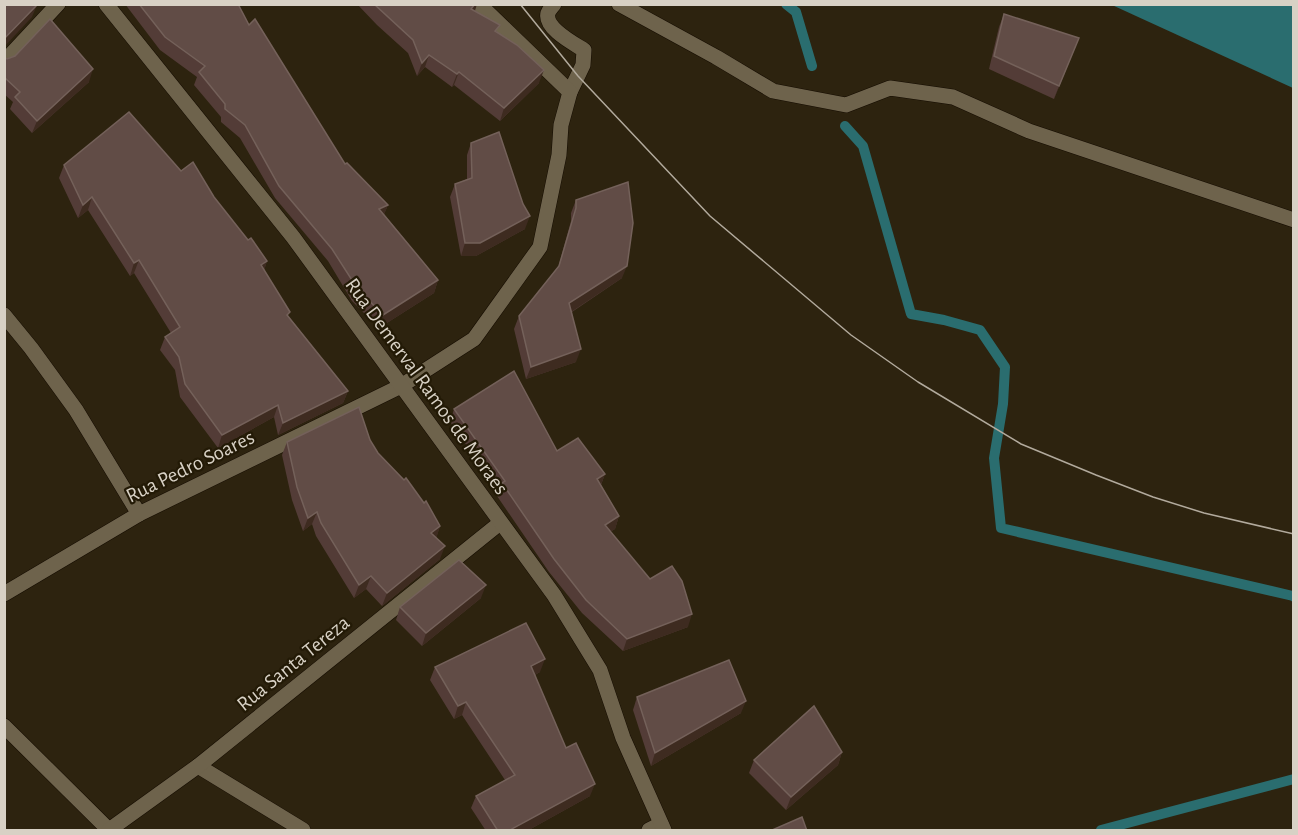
<svg xmlns="http://www.w3.org/2000/svg" width="1298" height="835" font-family="'Alegreya Sans',sans-serif">
<style>
.water{fill:#2a6d6f}
.lines{fill:none;stroke-linecap:round;stroke-linejoin:round}
.stream{stroke:#2a6d6f;stroke-width:10}
.minor-casing{stroke:#150c00;stroke-width:16}
.tertiary-casing{stroke:#150c00;stroke-width:16}
.minor{stroke:#6e634c;stroke-width:15}
.tertiary{stroke:#6e634c;stroke-width:15}
.tram{stroke:#b2aa9d;stroke-width:1.5}
.wall{fill:#533c37}
.shaded-wall{fill:#3e2b20}
.building{fill:#614c46;stroke:#74615a;stroke-width:1.5}
.labels{text-anchor:middle;stroke-width:4.5;stroke-linejoin:round;paint-order:stroke}
.street-label{font-size:21px;fill:#d8d1c5;stroke:#231a06}
</style>
<rect width="100%" height="100%" fill="#2d230f"/>
<path class="water" d="M 1112,5 L 1293,5 L 1293,88 Z"/>
<g class="lines">
<g class="stream">
<path d="M 786,4 L 796,12 L 812,66"/>
<path d="M 845,126 L 863,146 L 911,314 L 944,320 L 980,330 L 1005,367 L 1003,404 L 994,458 L 1001,528 L 1293,596 L 1294,597"/>
<path d="M 1101,830 L 1294,779"/>
</g>
<defs>
<g id="minor">
<path d="M 554,4 C 552,7 549,10 548,13 C 544,28 573,43 584,50 L 583,65 L 570,92"/>
<path d="M 619,4 L 716,57 L 773,91 L 846,105 L 890,88 L 953,97 L 1029,131 L 1294,220"/>
<path d="M 4,62 L 58,4"/>
<path d="M 4,315 L 31,348 L 76,410 L 139,514"/>
<path d="M 4,594 L 139,514 L 401,386 L 474,339 L 540,247 L 559,155 L 561,125 L 570,92 L 479,4"/>
<path d="M 4,726 L 109,830"/>
<path d="M 198,766 L 303,830"/>
<path d="M 109,830 L 198,766 L 500,523"/>
<path d="M 649,830 L 661,824"/>
</g>
<path id="tertiary" d="M 106,4 L 293,237 L 554,595 L 600,670 L 623,738 L 664,830"/>
</defs>
<use href="#minor" class="minor-casing"/>
<use href="#tertiary" class="tertiary-casing"/>
<use href="#minor" class="minor"/>
<use href="#tertiary" class="tertiary"/>
<path class="tram" d="M 520,4 L 578,76 L 710,216 L 851,335 L 918,382 L 1021,444 L 1096,475 L 1153,497 L 1204,513 L 1294,534"/>
</g>
<g class="wall">
<path d="M 125,4 L 238,4 L 249,25 L 345,164 L 388,205 L 384,214 L 438,280 L 434,293 L 379,328 L 352,301 L 328,261 L 275,198 L 240,138 L 221,122 L 221,117 L 194,85 L 197,77 L 160,50 Z"/>
<path d="M 357,4 L 477,4 L 474,11 L 497,33 L 539,83 L 500,121 L 454,85 L 452,87 L 425,67 L 417,76 L 408,53 L 377,25 Z"/>
<path d="M 1004,14 L 1079,38 L 1054,99 L 989,69 L 999,27 Z"/>
<path d="M 4,57 L 7,59 L 89,82 L 32,133 L 10,109 L 13,102 L 4,94 Z"/>
<path d="M 471,143 L 525,229 L 476,256 L 461,256 L 450,197 L 455,184 L 467,179 L 467,155 Z"/>
<path d="M 64,165 L 181,171 L 214,197 L 248,240 L 267,261 L 264,270 L 289,317 L 348,391 L 343,403 L 278,435 L 274,417 L 218,448 L 180,397 L 175,370 L 160,350 L 165,337 L 171,333 L 134,273 L 130,276 L 88,210 L 78,218 L 59,178 Z"/>
<path d="M 576,200 L 622,278 L 572,312 L 576,362 L 526,379 L 514,329 L 519,316 L 558,268 L 571,221 L 571,213 Z"/>
<path d="M 454,409 L 557,451 L 605,474 L 601,485 L 619,516 L 615,529 L 610,532 L 688,627 L 623,651 L 582,613 L 549,572 L 497,496 L 499,491 L 450,422 Z"/>
<path d="M 370,440 L 378,453 L 440,526 L 436,538 L 440,559 L 382,606 L 366,589 L 354,598 L 316,536 L 312,524 L 303,531 L 292,500 L 282,455 L 287,442 Z"/>
<path d="M 481,598 L 422,646 L 396,620 L 400,607 Z"/>
<path d="M 435,667 L 540,672 L 535,675 L 566,748 L 590,796 L 527,831 L 486,831 L 471,808 L 476,796 L 505,780 L 462,715 L 454,719 L 430,680 Z"/>
<path d="M 637,697 L 741,713 L 651,766 L 633,710 Z"/>
<path d="M 842,752 L 838,765 L 786,810 L 749,773 L 754,760 Z"/>
</g>
<g class="shaded-wall">
<path d="M 475,4 L 477,4 L 474,14 L 471,9 Z"/>
<path d="M 37,5 L 32,17 L 4,47 L 4,39 Z"/>
<path d="M 1079,38 L 1074,51 L 1054,99 L 1059,86 Z"/>
<path d="M 429,55 L 425,67 L 417,76 L 422,63 Z"/>
<path d="M 93,69 L 89,82 L 32,133 L 37,121 Z"/>
<path d="M 544,70 L 539,83 L 500,121 L 504,108 Z"/>
<path d="M 459,72 L 454,85 L 452,87 L 457,74 Z"/>
<path d="M 92,197 L 88,210 L 78,218 L 83,205 Z"/>
<path d="M 388,205 L 383,217 L 379,209 Z"/>
<path d="M 530,216 L 525,229 L 476,256 L 461,256 L 465,243 Z"/>
<path d="M 139,260 L 134,273 L 130,276 L 134,263 Z"/>
<path d="M 267,261 L 263,274 L 261,265 Z"/>
<path d="M 627,266 L 622,278 L 565,316 L 569,303 Z"/>
<path d="M 438,280 L 434,293 L 379,328 L 383,315 Z"/>
<path d="M 581,349 L 576,362 L 526,379 L 531,367 Z"/>
<path d="M 348,391 L 343,403 L 278,435 L 283,423 Z"/>
<path d="M 278,405 L 274,417 L 218,448 L 222,435 Z"/>
<path d="M 605,474 L 600,487 L 597,479 Z"/>
<path d="M 317,512 L 312,524 L 303,531 L 308,518 Z"/>
<path d="M 619,516 L 615,529 L 600,538 L 605,525 Z"/>
<path d="M 440,526 L 436,539 L 431,533 Z"/>
<path d="M 445,546 L 440,559 L 382,606 L 387,593 Z"/>
<path d="M 371,576 L 366,589 L 354,598 L 359,585 Z"/>
<path d="M 486,585 L 481,598 L 422,646 L 426,633 Z"/>
<path d="M 692,614 L 688,627 L 623,651 L 627,639 Z"/>
<path d="M 545,659 L 540,672 L 527,679 L 531,666 Z"/>
<path d="M 746,701 L 741,713 L 651,766 L 655,753 Z"/>
<path d="M 466,702 L 462,715 L 454,719 L 458,706 Z"/>
<path d="M 842,752 L 838,765 L 786,810 L 791,797 Z"/>
<path d="M 595,784 L 590,796 L 527,831 L 508,831 Z"/>
</g>
<g class="building">
<path d="M 4,4 L 37,5 L 4,39 Z"/>
<path d="M 139,4 L 238,4 L 249,25 L 255,19 L 345,164 L 347,163 L 388,205 L 379,209 L 438,280 L 383,315 L 357,288 L 332,249 L 279,186 L 245,125 L 225,109 L 225,104 L 199,72 L 205,66 L 165,37 Z"/>
<path d="M 374,4 L 475,4 L 471,9 L 500,25 L 495,31 L 517,45 L 544,70 L 504,108 L 459,72 L 457,74 L 429,55 L 422,63 L 413,40 Z"/>
<path d="M 1004,14 L 1079,38 L 1059,86 L 994,56 Z"/>
<path d="M 50,19 L 93,69 L 37,121 L 15,97 L 20,92 L 4,77 L 4,57 L 7,59 L 15,56 Z"/>
<path d="M 129,112 L 181,171 L 193,162 L 214,197 L 248,240 L 251,238 L 267,261 L 261,265 L 290,312 L 287,315 L 348,391 L 283,423 L 278,405 L 222,435 L 185,384 L 179,357 L 165,337 L 180,327 L 139,260 L 134,263 L 92,197 L 83,205 L 64,165 Z"/>
<path d="M 499,132 L 523,204 L 530,216 L 480,243 L 465,243 L 455,184 L 472,178 L 471,143 Z"/>
<path d="M 628,182 L 633,223 L 627,266 L 569,303 L 581,349 L 531,367 L 519,316 L 559,266 L 576,208 L 576,200 Z"/>
<path d="M 514,371 L 557,451 L 578,438 L 605,474 L 597,479 L 619,516 L 605,525 L 650,579 L 672,566 L 682,581 L 692,614 L 627,639 L 586,600 L 554,559 L 502,483 L 505,481 L 454,409 Z"/>
<path d="M 359,407 L 370,440 L 378,453 L 404,480 L 406,478 L 424,503 L 426,501 L 440,526 L 431,533 L 445,546 L 387,593 L 371,576 L 359,585 L 321,523 L 317,512 L 308,518 L 297,487 L 287,442 Z"/>
<path d="M 459,560 L 486,585 L 426,633 L 400,607 Z"/>
<path d="M 526,623 L 545,659 L 531,666 L 566,748 L 576,743 L 595,784 L 508,831 L 498,831 L 476,796 L 515,775 L 466,702 L 458,706 L 435,667 Z"/>
<path d="M 729,660 L 746,701 L 655,753 L 637,697 Z"/>
<path d="M 814,706 L 842,752 L 791,797 L 754,760 Z"/>
<path d="M 802,817 L 807,831 L 770,831 Z"/>
</g>
<g class="labels">
<g class="street-label">
<text transform="translate(427 386) rotate(54)" y="7">Rua Demerval Ramos de Moraes</text>
<text transform="translate(190 466) rotate(-26)" y="7">Rua Pedro Soares</text>
<text transform="translate(293 663) rotate(-39)" y="7">Rua Santa Tereza</text>
</g>
</g>
<rect width="1298" height="835" fill="none" stroke="#d8d1c5" stroke-width="12"/>
</svg>
